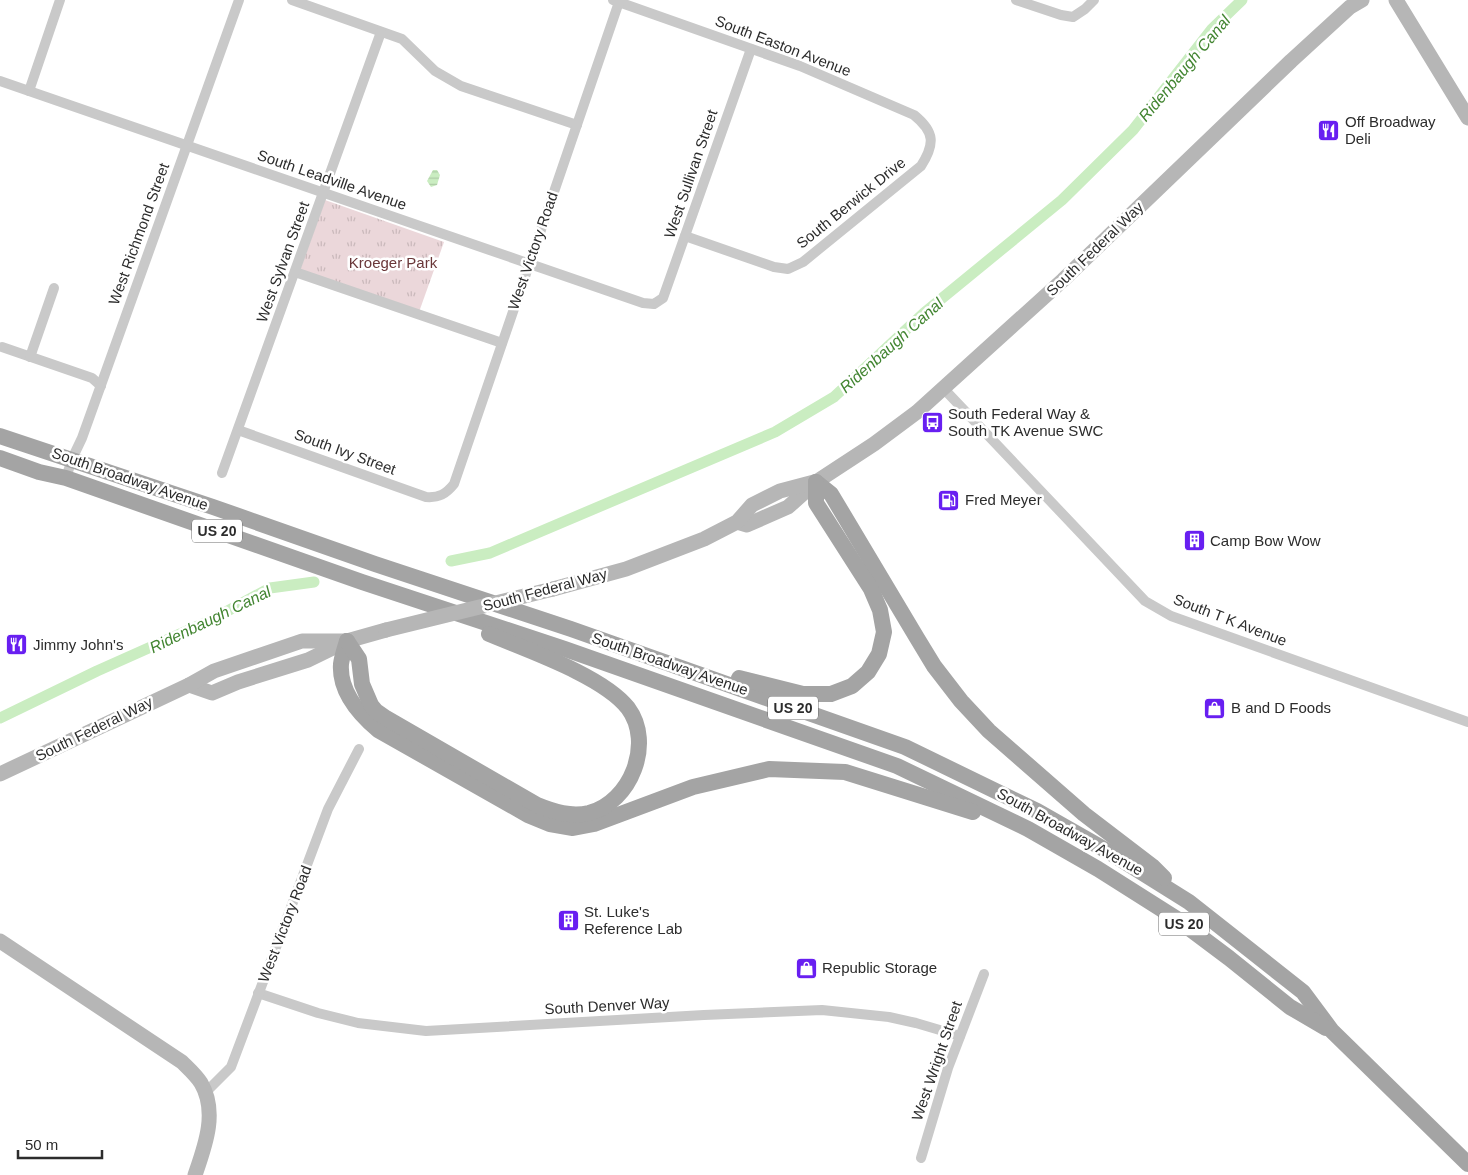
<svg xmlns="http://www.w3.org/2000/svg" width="1468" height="1175" font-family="Helvetica,sans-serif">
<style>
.grass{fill:url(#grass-tufts)}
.water{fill:url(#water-rules)}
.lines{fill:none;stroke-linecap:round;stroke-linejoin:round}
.canal{stroke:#caedc1;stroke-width:11}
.street{stroke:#c9c9c9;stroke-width:10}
.secondary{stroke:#b6b6b6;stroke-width:15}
.primary{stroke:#a4a4a4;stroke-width:16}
.secondary-bridge{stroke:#b6b6b6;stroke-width:15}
.labels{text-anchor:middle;stroke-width:5;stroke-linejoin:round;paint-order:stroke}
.shield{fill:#fff;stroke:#6b6b6b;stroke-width:1}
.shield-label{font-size:14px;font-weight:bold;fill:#2c2c2c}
.street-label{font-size:15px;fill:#2c2c2c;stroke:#fff}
.poi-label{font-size:15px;fill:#2c2c2c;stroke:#fff;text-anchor:start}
.park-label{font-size:15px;fill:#6a3739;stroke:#fff}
.water-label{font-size:16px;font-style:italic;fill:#428531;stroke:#fff}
</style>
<defs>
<pattern id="grass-tufts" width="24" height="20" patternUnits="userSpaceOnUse" patternTransform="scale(1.25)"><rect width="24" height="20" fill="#ebd7da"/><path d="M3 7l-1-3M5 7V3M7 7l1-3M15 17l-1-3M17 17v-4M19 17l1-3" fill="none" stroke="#cab9bb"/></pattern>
<pattern id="water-rules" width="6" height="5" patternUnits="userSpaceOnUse" patternTransform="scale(1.25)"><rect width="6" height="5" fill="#caedc1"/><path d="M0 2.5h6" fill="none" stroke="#aecba6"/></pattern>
</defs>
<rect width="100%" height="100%" fill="#fff"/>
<path class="grass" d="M 325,200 L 444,242 L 419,312 L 300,270 Z"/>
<path class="water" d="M 433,170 L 437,170 L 440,175 L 437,185 L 431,187 L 427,181 Z"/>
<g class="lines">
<g class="canal">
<path d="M 451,561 L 490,553 L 775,432 L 834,397 L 924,313 L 1062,200 L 1133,130 L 1212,29 L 1242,0"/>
<path d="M 0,718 L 97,671 L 209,621 L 270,588 L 314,582"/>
</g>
<g class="street">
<path d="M 292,0 L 402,39 L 435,71 L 461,86 L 577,125"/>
<path d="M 613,0 L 800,66 L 914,115 C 935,132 935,144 921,166 L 803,262 L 788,269 L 774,267 L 685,236"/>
<path d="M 1016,0 L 1061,15 L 1073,17 L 1085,9 L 1094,0"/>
<path d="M 0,81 L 643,303 L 654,304 L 663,298 L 751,49"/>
<path d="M 29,91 L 60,0"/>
<path d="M 295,272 L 502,343"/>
<path d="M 2,347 L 92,378 L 101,386"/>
<path d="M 30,357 L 54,288"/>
<path d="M 944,389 L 1145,601 L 1171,616 L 1468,722"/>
<path d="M 238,430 L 426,497 C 439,498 446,494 454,484 L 619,2"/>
<path d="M 222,473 L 381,32"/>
<path d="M 66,478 L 72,459 L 82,438 L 239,0"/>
<path d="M 258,993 L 318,1013 L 358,1023 L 426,1031 L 704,1015 L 822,1010 L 889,1017 L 916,1023 L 960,1036"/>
<path d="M 205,1093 L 231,1067 L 328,809 L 359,749"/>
<path d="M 921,1158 L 948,1068 L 984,974"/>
</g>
<g class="secondary">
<path d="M 1396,0 L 1468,118"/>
<path d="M 737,522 L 747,525 L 788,507 L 816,482 L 874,444 L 917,412 L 1063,280 L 1291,61 L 1350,7 L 1362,0"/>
<path d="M 553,589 L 626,569 L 704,539 L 737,522 L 752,505 L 780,491 L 814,482"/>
<path d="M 189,685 L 212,693 L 238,682 L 308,660 L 347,641 L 386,630"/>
<path d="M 0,774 L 189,685 L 214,671 L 302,641 L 347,641"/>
<path d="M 0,941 L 182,1062 C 188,1068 196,1075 201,1083 C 218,1112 205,1146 195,1175"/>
</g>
<g class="primary">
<path d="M 0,436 L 213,507 L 375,564 L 571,629 L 905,747 L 1037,811 L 1109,852 L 1189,902 L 1303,992 L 1332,1031 L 1468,1164"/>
<path d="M 0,458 L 39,472 L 66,478 L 362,582 L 565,649 L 897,766 L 1028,829 L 1098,869 L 1177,919 L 1229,958 L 1290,1007 L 1326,1028"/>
<path d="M 816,482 L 831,494 L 917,638 L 934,666 L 961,701 L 989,731 L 1084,814 L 1152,866 L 1164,878"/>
<path d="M 347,641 C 345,648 342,656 341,664 C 339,691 359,714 378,730 L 528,815 L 550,824 L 573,828 L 594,824 L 693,787 L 769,769 L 845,772 L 973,812"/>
<path d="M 347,641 L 359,659 L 362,684 L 371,705 L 376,711 L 386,718 L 537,805 C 554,812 571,817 589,813 C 631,802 654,743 628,708 C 603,676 527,650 489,634"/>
<path d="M 739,678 L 803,694 L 831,694 L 852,686 L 868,672 L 879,654 L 884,632 L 880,610 L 871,589 L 816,503 L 816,482"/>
</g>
<path class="secondary-bridge" d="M 386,630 L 553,589"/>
</g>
<defs>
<symbol id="restaurant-square" viewBox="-11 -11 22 22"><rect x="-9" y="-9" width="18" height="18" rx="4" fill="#681ff1" stroke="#fff"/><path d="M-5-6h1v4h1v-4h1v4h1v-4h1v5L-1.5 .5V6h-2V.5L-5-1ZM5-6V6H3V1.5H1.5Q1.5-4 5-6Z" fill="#fff"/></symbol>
<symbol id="bus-square" viewBox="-11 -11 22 22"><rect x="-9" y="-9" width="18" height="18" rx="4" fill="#681ff1" stroke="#fff"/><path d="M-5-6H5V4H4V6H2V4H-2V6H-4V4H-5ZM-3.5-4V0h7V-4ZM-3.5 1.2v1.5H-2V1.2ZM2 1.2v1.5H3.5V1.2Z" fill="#fff"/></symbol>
<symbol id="fuel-square" viewBox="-11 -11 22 22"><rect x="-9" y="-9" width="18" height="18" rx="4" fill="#681ff1" stroke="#fff"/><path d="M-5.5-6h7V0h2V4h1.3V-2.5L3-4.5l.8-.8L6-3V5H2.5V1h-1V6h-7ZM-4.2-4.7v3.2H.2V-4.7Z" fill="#fff"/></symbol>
<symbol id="building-square" viewBox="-11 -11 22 22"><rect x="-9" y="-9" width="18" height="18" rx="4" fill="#681ff1" stroke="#fff"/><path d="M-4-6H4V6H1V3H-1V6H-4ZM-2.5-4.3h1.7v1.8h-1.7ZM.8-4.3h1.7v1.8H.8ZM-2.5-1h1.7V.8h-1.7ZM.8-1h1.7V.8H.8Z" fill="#fff"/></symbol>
<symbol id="shop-square" viewBox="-11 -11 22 22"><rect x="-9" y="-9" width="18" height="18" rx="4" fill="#681ff1" stroke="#fff"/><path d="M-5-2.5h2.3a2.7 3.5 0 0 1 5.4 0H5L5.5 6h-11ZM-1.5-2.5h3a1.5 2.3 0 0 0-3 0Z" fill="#fff"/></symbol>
</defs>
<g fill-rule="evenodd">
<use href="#restaurant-square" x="1316" y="118" width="25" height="25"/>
<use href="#bus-square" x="920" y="410" width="25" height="25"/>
<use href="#fuel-square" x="936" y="488" width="25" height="25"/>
<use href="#building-square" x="1182" y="528" width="25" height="25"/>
<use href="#restaurant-square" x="4" y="632" width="25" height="25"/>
<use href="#shop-square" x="1202" y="696" width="25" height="25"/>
<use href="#building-square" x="556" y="908" width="25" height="25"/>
<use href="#shop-square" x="794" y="956" width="25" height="25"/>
</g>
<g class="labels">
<g class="shield">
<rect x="192" y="519.5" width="50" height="23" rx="4"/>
<rect x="768" y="696.5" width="50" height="23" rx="4"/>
<rect x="1159" y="912.5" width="50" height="23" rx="4"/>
</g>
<g class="shield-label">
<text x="217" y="536">US 20</text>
<text x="793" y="713">US 20</text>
<text x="1184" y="929">US 20</text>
</g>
<g class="street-label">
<text transform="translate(783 46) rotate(21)" y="5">South Easton Avenue</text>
<text transform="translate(691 174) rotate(-71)" y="5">West Sullivan Street</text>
<text transform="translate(332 180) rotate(19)" y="5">South Leadville Avenue</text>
<text transform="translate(851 203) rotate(-39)" y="5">South Berwick Drive</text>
<text transform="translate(139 234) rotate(-70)" y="5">West Richmond Street</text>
<text transform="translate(1095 249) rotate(-44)" y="5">South Federal Way</text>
<text transform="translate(533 251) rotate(-71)" y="5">West Victory Road</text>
<text transform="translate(283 262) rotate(-70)" y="5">West Sylvan Street</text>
<text transform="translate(345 452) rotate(20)" y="5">South Ivy Street</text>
<text transform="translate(130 479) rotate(19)" y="5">South Broadway Avenue</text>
<text transform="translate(545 590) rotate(-15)" y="5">South Federal Way</text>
<text transform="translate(1230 620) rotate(21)" y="5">South T K Avenue</text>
<text transform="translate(670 664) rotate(19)" y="5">South Broadway Avenue</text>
<text transform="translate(94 729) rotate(-26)" y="5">South Federal Way</text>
<text transform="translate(1070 832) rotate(29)" y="5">South Broadway Avenue</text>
<text transform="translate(285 924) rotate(-69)" y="5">West Victory Road</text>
<text transform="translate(607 1006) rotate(-3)" y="5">South Denver Way</text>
<text transform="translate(937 1061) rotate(-71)" y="5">West Wright Street</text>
</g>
<g class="poi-label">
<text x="1345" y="127">Off Broadway<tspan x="1345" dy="17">Deli</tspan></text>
<text x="948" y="419">South Federal Way &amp;<tspan x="948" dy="17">South TK Avenue SWC</tspan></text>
<text x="965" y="505">Fred Meyer</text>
<text x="1210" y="546">Camp Bow Wow</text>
<text x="33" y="650">Jimmy John's</text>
<text x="1231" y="713">B and D Foods</text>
<text x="584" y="917">St. Luke's<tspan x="584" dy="17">Reference Lab</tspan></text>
<text x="822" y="973">Republic Storage</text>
</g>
<g class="park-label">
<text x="393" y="268">Kroeger Park</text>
</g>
<g class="water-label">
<text transform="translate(1184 68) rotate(-50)" y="6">Ridenbaugh Canal</text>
<text transform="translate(891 345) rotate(-42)" y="6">Ridenbaugh Canal</text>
<text transform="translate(210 619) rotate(-26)" y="6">Ridenbaugh Canal</text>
</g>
</g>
<path d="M18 1150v8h84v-8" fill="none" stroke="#2c2c2c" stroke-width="2.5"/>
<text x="25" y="1150" font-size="15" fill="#2c2c2c" stroke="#ffffff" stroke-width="4" paint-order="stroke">50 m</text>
</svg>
